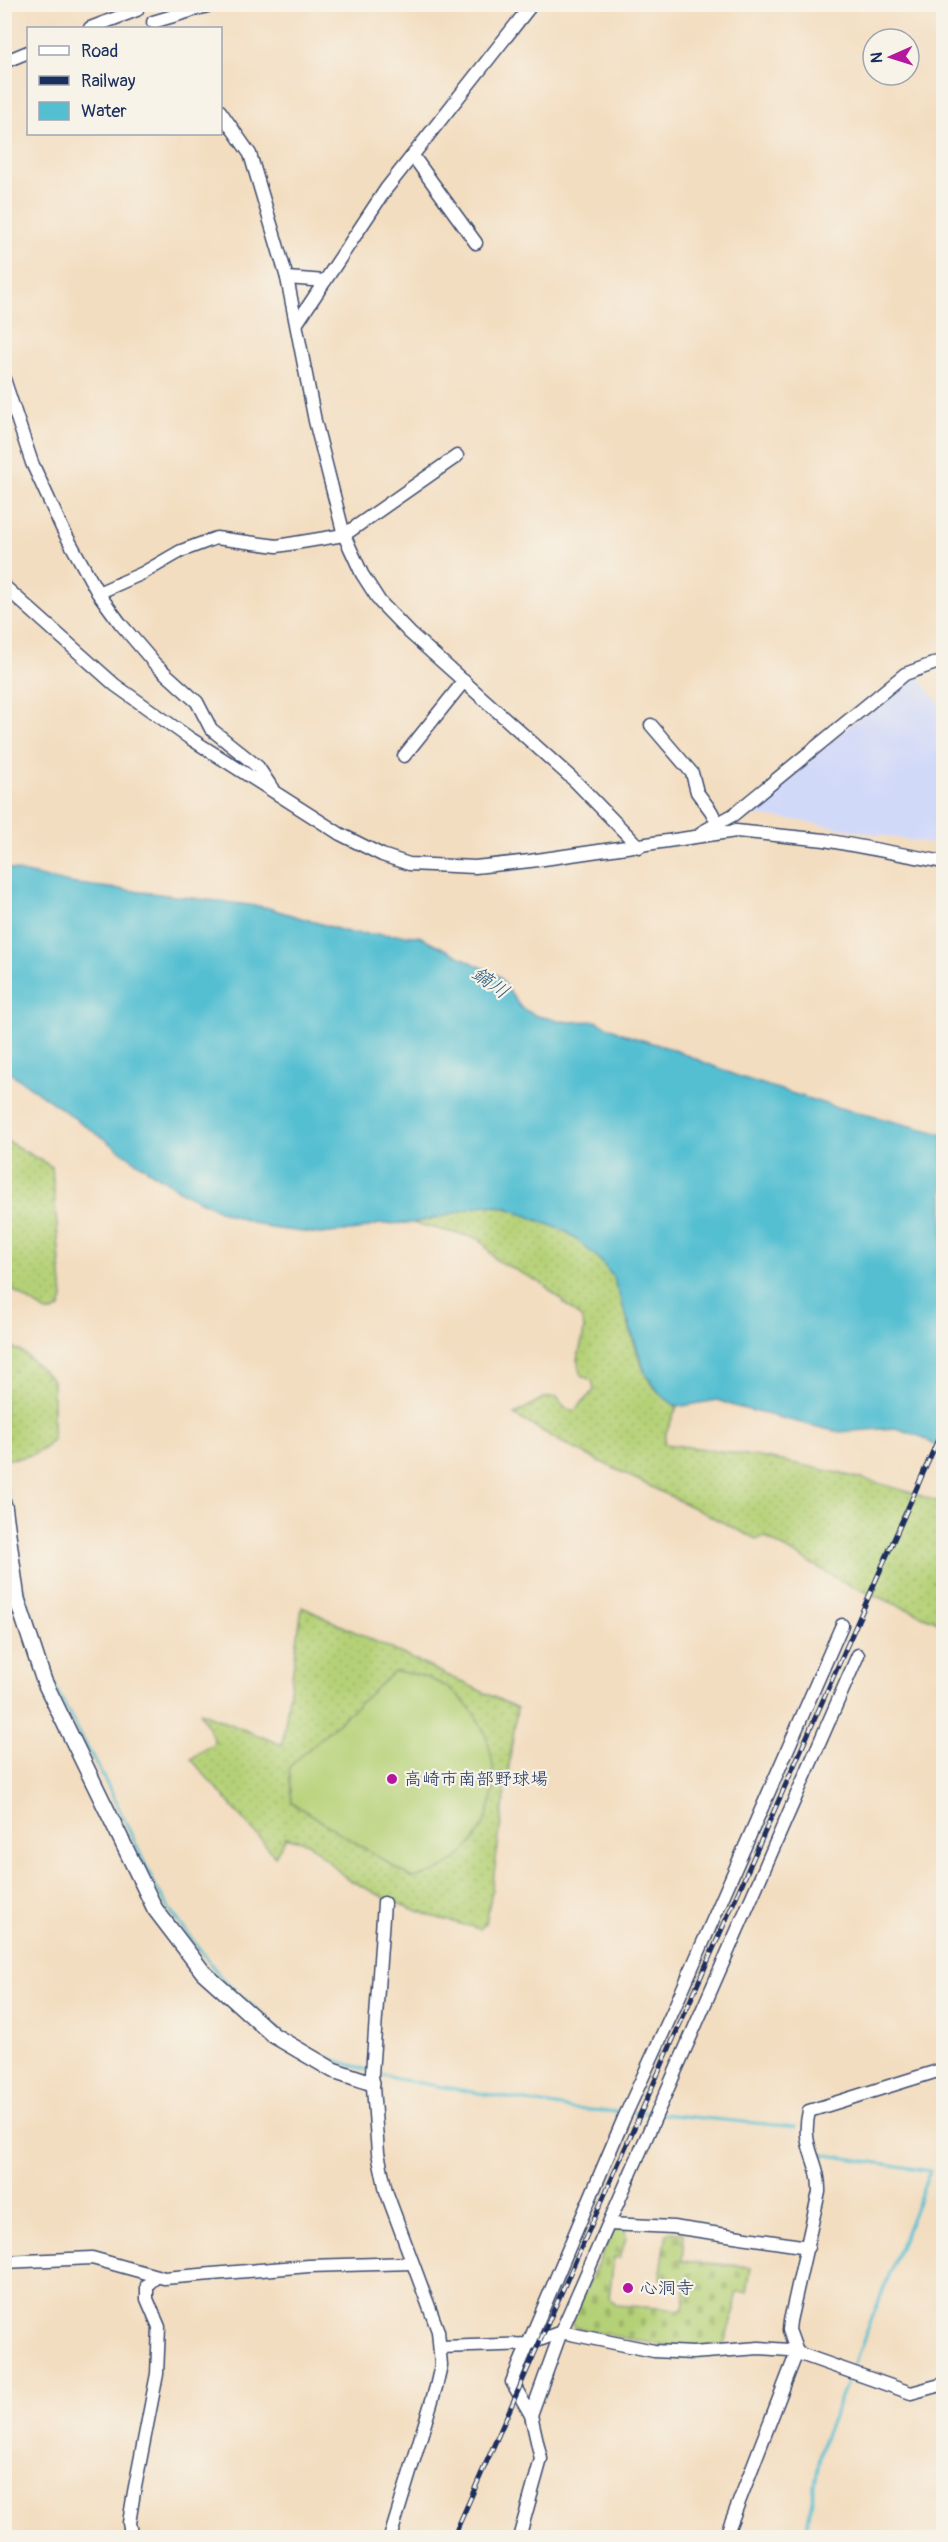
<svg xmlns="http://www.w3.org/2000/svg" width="948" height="2542" font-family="Pangolin,'Klee One',sans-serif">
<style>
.built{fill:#d1d9f9}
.grass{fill:url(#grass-dots);stroke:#68806a;stroke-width:1.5}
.cemetery{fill:url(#cemetery-stones);stroke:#68806a;stroke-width:1.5}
.pitch{fill:#b5d177;stroke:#68806a;stroke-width:1.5}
.water{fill:#55bfd2;stroke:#387798;stroke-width:1.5}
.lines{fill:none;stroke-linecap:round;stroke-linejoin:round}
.stream{stroke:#55bfd2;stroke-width:3}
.minor-casing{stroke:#3b496d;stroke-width:15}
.tertiary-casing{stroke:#3b496d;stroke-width:18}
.minor{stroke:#fff;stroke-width:12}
.tertiary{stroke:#fff;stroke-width:15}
.rail-casing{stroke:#1b2f5e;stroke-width:5}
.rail{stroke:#f7f3e8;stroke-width:3;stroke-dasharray:9;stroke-linecap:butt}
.poi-dot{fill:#b5179e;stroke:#f7f3e8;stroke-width:2}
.labels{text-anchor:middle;stroke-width:4.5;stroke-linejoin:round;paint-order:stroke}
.poi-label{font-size:18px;fill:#1b2f5e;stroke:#f7f3e8;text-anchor:start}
.water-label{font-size:20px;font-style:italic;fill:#2c5a81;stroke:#f7f3e8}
</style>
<defs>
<pattern id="grass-dots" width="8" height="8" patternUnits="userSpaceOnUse" patternTransform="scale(1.5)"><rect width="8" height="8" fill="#b5d177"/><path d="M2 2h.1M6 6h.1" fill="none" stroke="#9bb469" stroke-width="1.8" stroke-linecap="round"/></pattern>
<pattern id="cemetery-stones" width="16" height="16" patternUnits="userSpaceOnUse" patternTransform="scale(1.5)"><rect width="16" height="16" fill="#b5d177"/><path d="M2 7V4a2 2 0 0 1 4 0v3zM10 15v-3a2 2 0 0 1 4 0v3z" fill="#9bb469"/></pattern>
</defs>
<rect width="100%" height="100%" fill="#f7f3e8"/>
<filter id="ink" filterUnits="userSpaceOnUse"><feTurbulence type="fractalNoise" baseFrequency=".0167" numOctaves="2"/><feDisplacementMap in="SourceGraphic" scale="12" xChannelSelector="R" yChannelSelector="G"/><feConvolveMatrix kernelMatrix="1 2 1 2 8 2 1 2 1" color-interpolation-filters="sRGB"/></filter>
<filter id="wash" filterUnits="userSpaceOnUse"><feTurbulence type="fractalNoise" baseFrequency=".008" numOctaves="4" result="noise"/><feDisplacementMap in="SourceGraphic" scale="24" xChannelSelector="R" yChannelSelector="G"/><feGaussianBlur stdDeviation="1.35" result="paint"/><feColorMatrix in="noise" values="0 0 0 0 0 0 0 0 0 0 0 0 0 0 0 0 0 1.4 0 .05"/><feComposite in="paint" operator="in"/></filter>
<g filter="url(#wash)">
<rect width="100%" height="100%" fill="#f3ddc0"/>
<path class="built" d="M 917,674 L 943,709 L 943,846 L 794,820 L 752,815 L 840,733 Z"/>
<g class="grass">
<path d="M 5,1140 L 52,1167 L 63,1299 L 60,1308 L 53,1312 L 46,1312 L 5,1285 Z"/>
<path d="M 484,1205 C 526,1208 597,1238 614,1279 C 627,1310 631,1345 646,1375 C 653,1389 665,1398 677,1407 L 666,1433 L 664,1444 C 763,1455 849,1471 943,1503 L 943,1624 L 845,1583 L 765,1537 L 756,1539 L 563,1443 L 514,1415 L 543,1398 L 557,1397 L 565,1408 L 574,1411 L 594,1390 L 592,1380 L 582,1376 L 577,1360 L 583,1337 L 584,1327 L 581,1318 L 543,1284 L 496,1260 L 480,1239 L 412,1223 Z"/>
<path d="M 4,1345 L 21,1351 L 53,1380 L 53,1439 C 43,1454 25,1458 8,1459 L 5,1456 Z"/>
<path d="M 302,1607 L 517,1708 L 490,1902 L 486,1923 L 480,1929 L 434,1917 L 389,1900 L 347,1879 L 308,1843 L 286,1837 L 275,1856 L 191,1759 L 215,1742 L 200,1712 L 282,1745 Z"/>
</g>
<path class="cemetery" d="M 625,2228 L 626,2238 L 620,2258 L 614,2257 L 609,2298 L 616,2305 L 683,2310 L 686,2281 L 660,2279 L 667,2232 L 684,2233 L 682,2261 L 751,2267 L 747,2292 L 736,2292 L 735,2310 L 723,2346 C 671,2351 624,2338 574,2327 L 571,2322 L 613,2230 Z"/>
<path class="pitch" d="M 394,1672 C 518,1676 528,1859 412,1878 L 292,1803 L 289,1767 Z"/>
<path class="water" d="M 5,868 L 69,883 L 265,907 L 351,933 L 419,936 L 499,976 L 521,1008 L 537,1016 L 568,1022 L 596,1021 L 626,1035 L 672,1049 L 737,1076 L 832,1106 L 943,1134 L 943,1451 L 922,1437 L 896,1428 L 838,1432 L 737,1407 L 717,1400 L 677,1407 L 660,1394 L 646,1375 L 613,1277 L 598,1258 L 567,1232 L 505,1207 L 484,1205 L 440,1217 L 412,1223 L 379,1224 L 358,1230 L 320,1234 L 270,1228 L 225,1213 L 186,1194 L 148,1170 L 5,1069 Z"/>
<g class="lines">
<g class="stream">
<path d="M 4,1481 L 10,1503"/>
<path d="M 22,1587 L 56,1689 L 110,1790 L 155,1885 L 170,1910 L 222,1979 L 283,2033"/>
<path d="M 322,2056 L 370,2071"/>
<path d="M 377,2073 L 397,2079 L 573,2109 L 622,2112"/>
<path d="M 631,2112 L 655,2113"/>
<path d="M 661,2114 L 796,2127"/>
<path d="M 811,2136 L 821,2154 L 930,2171 L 852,2369"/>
<path d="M 805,2538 L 823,2441 L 850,2375"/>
</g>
</g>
</g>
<g filter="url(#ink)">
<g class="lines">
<defs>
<g id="minor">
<path d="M 153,22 L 214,4"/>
<path d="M 90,28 L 137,10"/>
<path d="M 4,62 L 28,52"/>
<path d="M 220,111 L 250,154 L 287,278 L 315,421 L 344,535 L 362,574 L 380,602 L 410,633 L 576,782 L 639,847"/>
<path d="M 413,156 L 476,243"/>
<path d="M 287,278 L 325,281"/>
<path d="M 297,323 L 386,189 L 532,4"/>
<path d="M 4,379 L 32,463 L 62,528 L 98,593 L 120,623 L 155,664 L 197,702 L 211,729 L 258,767 L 272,788"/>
<path d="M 4,586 L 115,685 L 188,737 L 340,834 L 382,855 L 409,864 L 475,867 L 530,861 L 736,831 L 825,840 L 944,862"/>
<path d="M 98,593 L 143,573 L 181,551 L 216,538 L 277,546 L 344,535 L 457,456"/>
<path d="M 651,725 L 692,773 L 697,792 L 711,811 L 721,830"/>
<path d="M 404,756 L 464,681"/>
<path d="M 702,832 L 733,815 L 905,674 L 944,660"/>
<path d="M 384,1903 L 372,2074 L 378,2153 L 386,2191 L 438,2331 L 441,2365 L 436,2387 L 390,2538"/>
<path d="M 609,2224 L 673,2227 L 808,2247"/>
<path d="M 4,2262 L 92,2258 L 164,2278 L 309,2266 L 412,2263"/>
<path d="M 440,2347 L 529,2344 L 561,2332 L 654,2351 L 692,2353 L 759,2348 L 789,2350 L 911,2393 L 944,2384"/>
<path d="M 531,2415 L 561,2332 L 858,1655"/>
<path d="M 132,2538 L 129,2523 L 134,2492 L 157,2374 L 159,2327 L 147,2299 L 147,2285 L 156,2277"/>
<path d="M 519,2538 L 541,2459 L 531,2415 L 512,2382 L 624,2118 L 673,2011 L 842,1625"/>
<path d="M 725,2538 L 797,2352 L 789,2330 L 790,2321 L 819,2192 C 820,2159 800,2149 809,2111 L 944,2069"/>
</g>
<path id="tertiary" d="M 4,1505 L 17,1599 L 44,1681 L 155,1909 L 203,1972 L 273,2035 L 333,2070 L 372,2083"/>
</defs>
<use href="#minor" class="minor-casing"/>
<use href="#tertiary" class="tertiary-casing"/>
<use href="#minor" class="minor"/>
<use href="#tertiary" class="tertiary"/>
<defs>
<path id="rail" d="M 453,2538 L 944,1426"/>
</defs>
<use href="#rail" class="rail-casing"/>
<use href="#rail" class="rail"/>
</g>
</g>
<g class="poi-dot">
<circle cx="392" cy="1779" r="6"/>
<circle cx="628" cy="2288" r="6"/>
</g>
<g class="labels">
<g class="poi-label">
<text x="404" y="1785">高崎市南部野球場</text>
<text x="640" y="2294">心洞寺</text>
</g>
<g class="water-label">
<text transform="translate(491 982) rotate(36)" y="7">鏑川</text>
</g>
</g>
<rect width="948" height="2542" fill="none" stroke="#f7f3e8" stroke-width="24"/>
<rect x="27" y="27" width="195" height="108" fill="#f7f3e8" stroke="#9fa5b1" stroke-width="1.5"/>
<rect x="39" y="46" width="30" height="9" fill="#ffffff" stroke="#9fa5b1" stroke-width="1.5"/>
<text x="81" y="57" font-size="18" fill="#1b2f5e">Road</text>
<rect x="39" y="76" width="30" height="9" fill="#1b2f5e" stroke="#9fa5b1" stroke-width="1.5"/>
<text x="81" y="87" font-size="18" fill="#1b2f5e">Railway</text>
<rect x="39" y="102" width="30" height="18" fill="#55bfd2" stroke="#9fa5b1" stroke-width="1.5"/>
<text x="81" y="117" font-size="18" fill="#1b2f5e">Water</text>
<g transform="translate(891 57) rotate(267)"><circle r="28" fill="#f7f3e8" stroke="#9fa5b1" stroke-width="1.5"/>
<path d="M0-4.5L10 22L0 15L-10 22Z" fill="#b5179e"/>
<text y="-9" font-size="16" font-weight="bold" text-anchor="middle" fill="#1b2f5e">N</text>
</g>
</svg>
